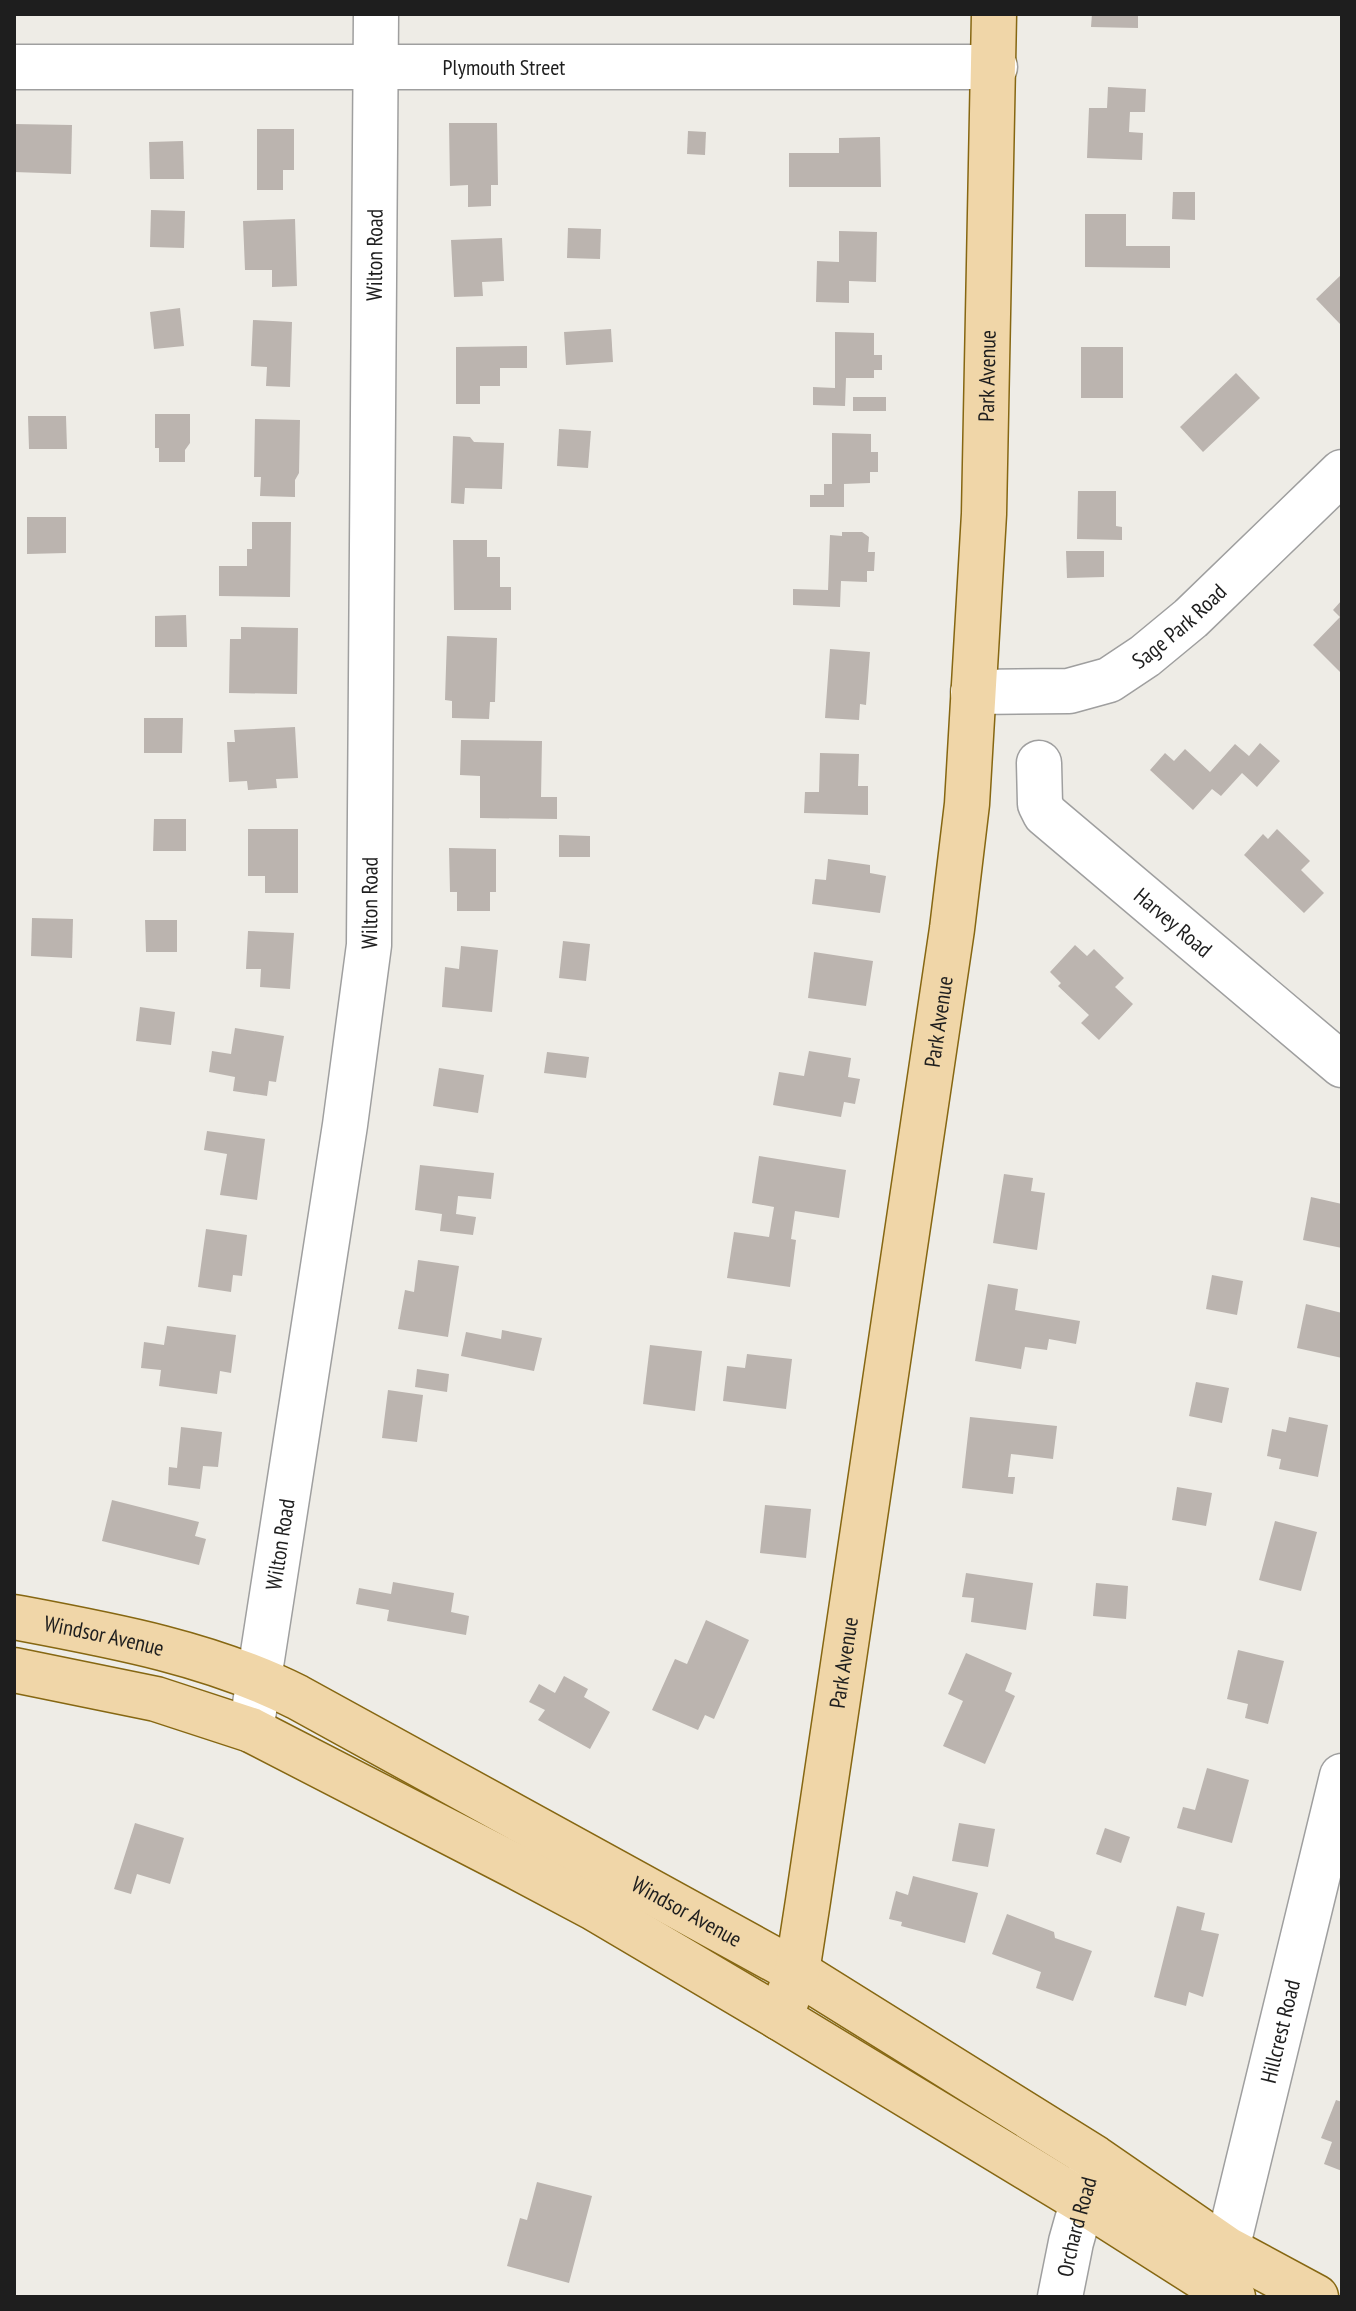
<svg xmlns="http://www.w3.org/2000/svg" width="1356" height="2311" font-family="'PT Sans Narrow',sans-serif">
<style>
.building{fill:#bbb4af}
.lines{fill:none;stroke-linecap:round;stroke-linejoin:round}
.minor-casing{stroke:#9f9f9f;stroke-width:47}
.major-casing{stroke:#866712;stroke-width:47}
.minor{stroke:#fff;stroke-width:44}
.major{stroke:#f0d6a8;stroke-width:44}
.labels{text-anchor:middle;stroke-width:6;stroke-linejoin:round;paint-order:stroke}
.street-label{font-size:22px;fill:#1e1e1e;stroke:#fff}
</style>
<rect width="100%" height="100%" fill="#eeece6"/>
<g class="building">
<path d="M 1092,14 L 1138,14 L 1138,28 L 1091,27 Z"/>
<path d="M 1108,87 L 1146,89 L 1145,112 L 1130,112 L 1129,132 L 1143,133 L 1142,160 L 1087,158 L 1089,108 L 1107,108 Z"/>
<path d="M 449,123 L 497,123 L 498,185 L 491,185 L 491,206 L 468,207 L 468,185 L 450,186 Z"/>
<path d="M 14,124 L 72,125 L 71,174 L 14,172 Z"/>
<path d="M 257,129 L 294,129 L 294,170 L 283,170 L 283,190 L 257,190 Z"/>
<path d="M 688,131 L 706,132 L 705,155 L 687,154 Z"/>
<path d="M 880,137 L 881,187 L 789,187 L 789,153 L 839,153 L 839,138 Z"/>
<path d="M 183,141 L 184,179 L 150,179 L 149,142 Z"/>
<path d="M 1173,192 L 1195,192 L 1195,220 L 1172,219 Z"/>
<path d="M 151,210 L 185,211 L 184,248 L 150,247 Z"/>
<path d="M 1085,214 L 1126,214 L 1126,246 L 1170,246 L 1170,268 L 1085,267 Z"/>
<path d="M 295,219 L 297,286 L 272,287 L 272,270 L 245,270 L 243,221 Z"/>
<path d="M 568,228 L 601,229 L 600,259 L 567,258 Z"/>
<path d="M 839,231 L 877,232 L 876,282 L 849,281 L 849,303 L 816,302 L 817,261 L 839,262 Z"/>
<path d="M 502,238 L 504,281 L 482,282 L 483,296 L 454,297 L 451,240 Z"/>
<path d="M 1342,274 L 1342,322 L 1340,324 L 1316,299 Z"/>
<path d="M 180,308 L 184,346 L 154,349 L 150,312 Z"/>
<path d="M 253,320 L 292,322 L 290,387 L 266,386 L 267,367 L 251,366 Z"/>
<path d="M 611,329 L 613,362 L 566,365 L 564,332 Z"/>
<path d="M 835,332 L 874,333 L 874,355 L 882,355 L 882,370 L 874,370 L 874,378 L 846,378 L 845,406 L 813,405 L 813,387 L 835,388 Z"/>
<path d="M 527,346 L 527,368 L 500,368 L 500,386 L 480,386 L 480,404 L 456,404 L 456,347 Z"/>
<rect x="1081" y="347" width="42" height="51"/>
<path d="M 1236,373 L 1260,398 L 1203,452 L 1180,427 Z"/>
<rect x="853" y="397" width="33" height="14"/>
<path d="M 155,414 L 190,414 L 190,443 L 185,450 L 185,462 L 159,462 L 159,448 L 155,448 Z"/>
<path d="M 28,416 L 66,416 L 67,449 L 29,449 Z"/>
<path d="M 255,419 L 300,420 L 299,473 L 295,480 L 295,497 L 260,496 L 261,477 L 254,477 Z"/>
<path d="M 559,429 L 591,431 L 588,468 L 557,466 Z"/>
<path d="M 832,433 L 871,434 L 871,452 L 878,452 L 878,472 L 870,472 L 870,483 L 844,484 L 844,507 L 810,507 L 810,495 L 824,495 L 824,484 L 832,484 Z"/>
<path d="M 453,436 L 470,437 L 474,442 L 504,443 L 502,489 L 465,488 L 464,504 L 451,503 Z"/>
<path d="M 1078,491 L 1116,491 L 1116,526 L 1122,527 L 1122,540 L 1077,539 Z"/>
<path d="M 27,517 L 66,517 L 66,553 L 27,554 Z"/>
<path d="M 252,522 L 291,522 L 290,597 L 219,596 L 219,566 L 247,566 L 247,549 L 252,549 Z"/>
<path d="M 842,532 L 862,532 L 869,537 L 868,552 L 875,552 L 874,571 L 867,571 L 867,582 L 841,581 L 840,607 L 793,605 L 793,589 L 828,590 L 830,535 L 842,536 Z"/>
<path d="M 453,540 L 487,540 L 487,557 L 500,557 L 500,587 L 511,587 L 511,610 L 454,610 Z"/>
<path d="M 1066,551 L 1104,551 L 1104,577 L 1067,578 Z"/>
<path d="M 1342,600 L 1342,674 L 1313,645 L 1340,617 L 1333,610 Z"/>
<path d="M 186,615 L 187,647 L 155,647 L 155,616 Z"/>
<path d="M 241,627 L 298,628 L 297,694 L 229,693 L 230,639 L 241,639 Z"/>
<path d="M 447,636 L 497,638 L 495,702 L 490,702 L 489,719 L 452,718 L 452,701 L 445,700 Z"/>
<path d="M 830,649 L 870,652 L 866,705 L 860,704 L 859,720 L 825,718 Z"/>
<path d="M 144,718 L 183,718 L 182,753 L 144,753 Z"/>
<path d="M 295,727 L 298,778 L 276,779 L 277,788 L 248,790 L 247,781 L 229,782 L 227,742 L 235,742 L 234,730 Z"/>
<path d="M 461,740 L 542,741 L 541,797 L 557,797 L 557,819 L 480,818 L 480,776 L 460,775 Z"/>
<path d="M 1260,743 L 1280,761 L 1257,787 L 1242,773 L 1221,796 L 1212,789 L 1193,810 L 1150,770 L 1165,753 L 1174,761 L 1185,749 L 1210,772 L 1235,744 L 1249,756 Z"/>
<path d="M 820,753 L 859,754 L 858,786 L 868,786 L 868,815 L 804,813 L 805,792 L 819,792 Z"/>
<path d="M 154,819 L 186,819 L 186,851 L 153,851 Z"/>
<path d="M 248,829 L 298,829 L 298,893 L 265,893 L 265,876 L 248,876 Z"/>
<path d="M 1277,829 L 1310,861 L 1301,870 L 1324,893 L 1304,913 L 1244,855 L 1263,834 L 1268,839 Z"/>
<path d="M 559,835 L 590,836 L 590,857 L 559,857 Z"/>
<path d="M 449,848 L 496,849 L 496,892 L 490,892 L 490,911 L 457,911 L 457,892 L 450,892 Z"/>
<path d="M 828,859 L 870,865 L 870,873 L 886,876 L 880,913 L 812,904 L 815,879 L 826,880 Z"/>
<path d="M 32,918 L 73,919 L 72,958 L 31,956 Z"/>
<path d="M 145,920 L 177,920 L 177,952 L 146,952 Z"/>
<path d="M 248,931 L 294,933 L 290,989 L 260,987 L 261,969 L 246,969 Z"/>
<path d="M 563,941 L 590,944 L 586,981 L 559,978 Z"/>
<path d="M 1075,945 L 1087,956 L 1094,949 L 1124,978 L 1115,987 L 1133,1004 L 1099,1040 L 1081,1023 L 1089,1015 L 1058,986 L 1061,983 L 1050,972 Z"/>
<path d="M 461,946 L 498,950 L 492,1012 L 442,1007 L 445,967 L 459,969 Z"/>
<path d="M 814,952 L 873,961 L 866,1006 L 808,998 Z"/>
<path d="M 140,1007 L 175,1012 L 171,1045 L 136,1041 Z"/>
<path d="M 235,1028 L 284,1036 L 276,1082 L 269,1081 L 267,1096 L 233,1091 L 235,1077 L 209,1072 L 212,1051 L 231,1054 Z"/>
<path d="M 809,1051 L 851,1058 L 848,1077 L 860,1079 L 855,1104 L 844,1102 L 841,1117 L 773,1105 L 779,1072 L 804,1076 Z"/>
<path d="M 547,1052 L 589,1057 L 586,1078 L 544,1073 Z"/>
<path d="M 439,1068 L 484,1075 L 478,1113 L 433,1106 Z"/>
<path d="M 207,1131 L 265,1139 L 257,1200 L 220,1195 L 227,1154 L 204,1150 Z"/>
<path d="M 759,1156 L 846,1170 L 839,1218 L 795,1211 L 791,1239 L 796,1240 L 790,1287 L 727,1278 L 734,1232 L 769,1237 L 774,1207 L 752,1203 Z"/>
<path d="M 420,1165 L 494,1173 L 491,1199 L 458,1196 L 456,1214 L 476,1217 L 473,1235 L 440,1231 L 442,1214 L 415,1210 Z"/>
<path d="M 1004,1174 L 1033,1178 L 1031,1191 L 1045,1193 L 1037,1250 L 993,1243 Z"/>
<path d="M 1311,1197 L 1342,1204 L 1342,1248 L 1303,1240 Z"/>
<path d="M 206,1229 L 247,1235 L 242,1276 L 233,1275 L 231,1292 L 198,1287 Z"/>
<path d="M 418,1260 L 459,1266 L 448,1337 L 398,1329 L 405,1290 L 414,1292 Z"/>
<path d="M 1212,1275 L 1243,1281 L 1237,1315 L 1206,1309 Z"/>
<path d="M 988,1284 L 1018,1289 L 1015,1310 L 1080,1321 L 1076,1344 L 1049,1339 L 1047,1350 L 1025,1347 L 1021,1369 L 975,1361 Z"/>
<path d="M 1306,1304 L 1342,1313 L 1342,1358 L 1297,1348 Z"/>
<path d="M 167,1326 L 236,1335 L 231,1373 L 220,1371 L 217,1394 L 159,1386 L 161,1370 L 141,1368 L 144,1342 L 164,1345 Z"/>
<path d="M 502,1330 L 542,1338 L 534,1371 L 461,1356 L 466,1332 L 501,1339 Z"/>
<path d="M 650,1345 L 702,1351 L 695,1411 L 643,1404 Z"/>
<path d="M 747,1354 L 792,1359 L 786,1409 L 723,1401 L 727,1366 L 745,1368 Z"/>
<path d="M 417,1369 L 449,1374 L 447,1392 L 415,1387 Z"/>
<path d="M 1196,1382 L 1229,1388 L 1222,1423 L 1189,1416 Z"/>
<path d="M 388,1390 L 423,1395 L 417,1442 L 382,1438 Z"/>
<path d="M 970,1417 L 1057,1426 L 1053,1459 L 1011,1454 L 1008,1477 L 1015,1477 L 1013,1494 L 962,1488 Z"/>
<path d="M 1289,1417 L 1328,1425 L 1318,1477 L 1279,1469 L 1281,1459 L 1267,1456 L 1272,1429 L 1286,1432 Z"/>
<path d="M 181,1427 L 222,1432 L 218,1467 L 203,1466 L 200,1489 L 168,1485 L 169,1467 L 177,1468 Z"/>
<path d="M 1177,1487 L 1212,1493 L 1206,1526 L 1172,1520 Z"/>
<path d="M 112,1500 L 199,1522 L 195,1536 L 206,1539 L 199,1565 L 102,1541 Z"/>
<path d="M 765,1505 L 811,1509 L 806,1558 L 760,1553 Z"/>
<path d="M 1275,1521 L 1317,1532 L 1301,1591 L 1259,1580 Z"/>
<path d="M 966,1573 L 1033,1583 L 1026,1630 L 971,1622 L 974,1598 L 962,1597 Z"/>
<path d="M 393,1582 L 454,1593 L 451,1612 L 469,1616 L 466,1635 L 387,1621 L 389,1610 L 356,1604 L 359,1588 L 391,1594 Z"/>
<path d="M 1096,1583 L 1128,1586 L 1126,1619 L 1093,1616 Z"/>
<path d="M 706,1620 L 749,1640 L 714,1719 L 705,1715 L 698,1730 L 652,1710 L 675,1659 L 687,1664 Z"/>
<path d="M 1238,1650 L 1284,1661 L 1268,1724 L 1245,1718 L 1248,1704 L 1227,1699 Z"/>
<path d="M 966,1653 L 1012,1673 L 1005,1691 L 1015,1696 L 985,1764 L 943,1746 L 963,1701 L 948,1694 Z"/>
<path d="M 564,1676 L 588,1689 L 584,1697 L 610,1712 L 590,1749 L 538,1720 L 545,1710 L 529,1702 L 539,1684 L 555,1693 Z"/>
<path d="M 1207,1768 L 1249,1780 L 1232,1843 L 1177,1828 L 1183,1807 L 1195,1810 Z"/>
<path d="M 135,1823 L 184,1838 L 170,1884 L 137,1874 L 131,1894 L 114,1889 Z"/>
<path d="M 959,1823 L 995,1829 L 988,1867 L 952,1861 Z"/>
<path d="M 1105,1828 L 1130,1837 L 1121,1863 L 1096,1854 Z"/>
<path d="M 913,1876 L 978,1893 L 965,1943 L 901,1926 L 902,1922 L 889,1919 L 896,1891 L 908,1895 Z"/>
<path d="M 1177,1906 L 1205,1913 L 1201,1930 L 1219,1934 L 1203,1997 L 1189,1992 L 1186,2006 L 1154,1997 Z"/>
<path d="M 1007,1914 L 1054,1932 L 1055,1938 L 1092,1951 L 1073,2001 L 1036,1988 L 1041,1972 L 992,1954 Z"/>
<path d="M 1336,2100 L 1342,2102 L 1342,2171 L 1324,2164 L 1332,2142 L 1321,2138 Z"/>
<path d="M 537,2182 L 592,2196 L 569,2283 L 507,2266 L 520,2218 L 527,2220 Z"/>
</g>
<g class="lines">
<defs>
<g id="minor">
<path id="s1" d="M 14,67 L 995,67"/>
<path id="s2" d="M 973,692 L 1069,691 L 1109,680 L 1145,656 L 1191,618 L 1342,472"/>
<path id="s3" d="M 1039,763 L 1040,804 L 1045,814 L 1342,1065"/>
<path id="s4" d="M 251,1730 L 345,1125 L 369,945 L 376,14"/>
<path id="s5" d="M 1218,2286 L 1342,1776"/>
<path id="s6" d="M 1060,2297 L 1071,2242 L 1093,2164"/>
</g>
<g id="major">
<path id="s7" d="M 14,1617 C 110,1635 210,1653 297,1697 L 797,1972 L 1095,2158 L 1227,2249 L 1316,2297"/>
<path d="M 14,1670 L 156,1699 L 251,1730 L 513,1865 L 594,1908 L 780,2018 L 1082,2201 L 1233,2297"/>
<path id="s8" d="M 780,2018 L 797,1972 L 808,1901 L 952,929 L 967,804 L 984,514 L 994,14"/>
</g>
</defs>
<use href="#minor" class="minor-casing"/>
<use href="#major" class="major-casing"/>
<use href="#minor" class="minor"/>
<use href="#major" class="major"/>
</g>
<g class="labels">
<g class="street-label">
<text dy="8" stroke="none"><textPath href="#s1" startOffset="490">Plymouth Street</textPath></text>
<text dy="8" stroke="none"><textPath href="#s4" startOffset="1484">Wilton Road</textPath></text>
<text dy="8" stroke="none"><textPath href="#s8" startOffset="1658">Park Avenue</textPath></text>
<text dy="8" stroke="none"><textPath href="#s2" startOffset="226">Sage Park Road</textPath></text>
<text dy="8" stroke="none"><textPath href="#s4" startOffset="836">Wilton Road</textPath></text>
<text dy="8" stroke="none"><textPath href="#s3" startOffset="220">Harvey Road</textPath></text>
<text dy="8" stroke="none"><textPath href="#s8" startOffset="1010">Park Avenue</textPath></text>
<text dy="8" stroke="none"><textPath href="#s4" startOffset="188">Wilton Road</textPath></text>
<text dy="8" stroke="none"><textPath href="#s7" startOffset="92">Windsor Avenue</textPath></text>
<text dy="8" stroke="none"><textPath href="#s8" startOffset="362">Park Avenue</textPath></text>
<text dy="8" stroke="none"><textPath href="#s7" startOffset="740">Windsor Avenue</textPath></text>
<text dy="8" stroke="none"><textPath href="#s5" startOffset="262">Hillcrest Road</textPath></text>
<text dy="8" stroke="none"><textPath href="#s6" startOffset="72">Orchard Road</textPath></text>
</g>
</g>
<rect width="1356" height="2311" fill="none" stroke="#1e1e1e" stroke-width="32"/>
</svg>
